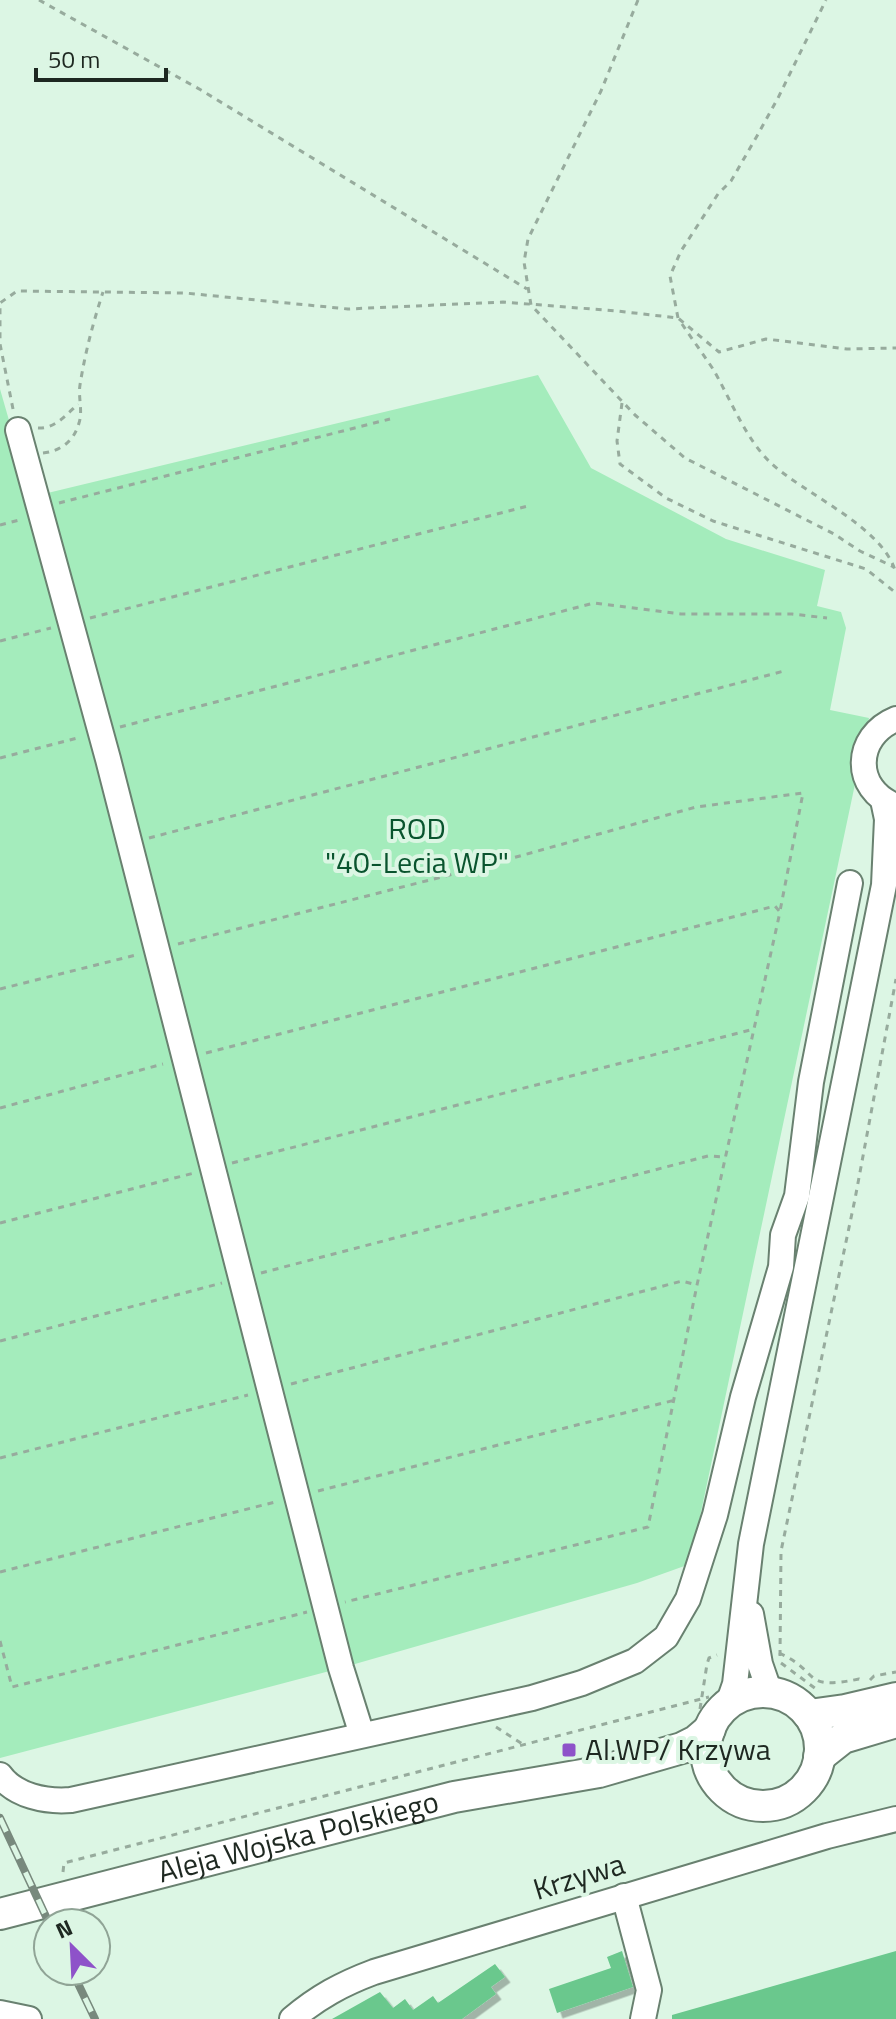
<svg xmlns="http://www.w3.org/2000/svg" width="896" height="2019" font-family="'Titillium Web',sans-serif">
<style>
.green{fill:#a4ecbc}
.building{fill:#6ac88d;filter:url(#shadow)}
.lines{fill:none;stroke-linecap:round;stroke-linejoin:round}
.minor-casing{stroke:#698170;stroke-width:28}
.major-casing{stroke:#698170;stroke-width:34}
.path{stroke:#97ab9d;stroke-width:3;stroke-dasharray:6 6;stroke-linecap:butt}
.minor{stroke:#fff;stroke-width:24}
.major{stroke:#fff;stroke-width:30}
.rail-casing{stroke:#78897d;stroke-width:8}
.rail{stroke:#dcf6e4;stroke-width:5;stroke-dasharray:15;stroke-linecap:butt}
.poi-dot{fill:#8e52c9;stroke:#dcf6e4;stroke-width:3}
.labels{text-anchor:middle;stroke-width:8;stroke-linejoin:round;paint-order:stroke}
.park-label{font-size:30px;fill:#09542e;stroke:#dcf6e4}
.poi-label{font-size:30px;fill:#1e2821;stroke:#dcf6e4;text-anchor:start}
.street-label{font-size:30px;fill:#1e2821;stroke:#dcf6e4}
</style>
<defs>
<filter id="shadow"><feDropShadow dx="5.5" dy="5.5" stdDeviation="0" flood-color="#0004"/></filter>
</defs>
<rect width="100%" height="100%" fill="#dcf6e4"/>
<path class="green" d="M 538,375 L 591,468 L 726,539 L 825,570 L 817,606 L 841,612 L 846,628 L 830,710 L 869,718 L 690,1564 L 637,1583 L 341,1668 L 0,1758 L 0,389 L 31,497 Z"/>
<g class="building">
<path d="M 622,1951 L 633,1987 L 557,2013 L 549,1989 L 611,1968 L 607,1957 Z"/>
<path d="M 896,1951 L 896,2019 L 672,2019 L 672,2015 Z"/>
<path d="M 495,1964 L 505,1977 L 491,1987 L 496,1994 L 462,2019 L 332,2019 L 380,1992 L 393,2008 L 405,1999 L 413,2010 L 433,1996 L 438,2003 Z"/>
</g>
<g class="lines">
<defs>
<g id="minor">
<path d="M 18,430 L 108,759 L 341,1668 L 362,1735"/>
<path d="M 896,719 C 854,736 852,789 896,806"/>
<path d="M 751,1614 L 760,1664 L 770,1693"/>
<path d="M 728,1704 L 735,1684 L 751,1544 L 884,885 L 887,819 L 883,800"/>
<path d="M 0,1775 C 15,1796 46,1802 71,1800 L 532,1698 L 582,1683 L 635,1661 L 666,1637 L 688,1599 L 715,1515 L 743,1397 L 781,1267 L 783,1235 L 797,1196 L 811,1082 L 850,883"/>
<path d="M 624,1896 L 649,1990 L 643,2019"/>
<path d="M 0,2013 L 29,2019"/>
<path d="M 292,2019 C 318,1997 342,1984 374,1972 L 827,1836 L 896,1819"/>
</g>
<g id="major">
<circle cx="763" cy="1749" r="57"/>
<path d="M 809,1715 L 845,1710 L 896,1698"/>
<path d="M 819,1757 L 843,1738 L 896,1722"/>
<path id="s1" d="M 0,1914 L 454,1797 L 599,1772 L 682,1748 L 696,1741 L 710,1729"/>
</g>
</defs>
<use href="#minor" class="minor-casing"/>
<use href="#major" class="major-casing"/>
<g class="path">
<path d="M 39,0 L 201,90 L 527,289"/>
<path d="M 638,0 L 601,91 L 528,239 L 524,262 L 531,305 L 635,415 L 685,458 L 834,534 L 860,551 L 894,567"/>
<path d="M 678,318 L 670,276 L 681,251 L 718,194 L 731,181 L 757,136 L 778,98 L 826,0"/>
<path d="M 682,324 C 692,339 703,354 713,369 C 730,398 746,440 771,463 C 805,495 885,527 896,574"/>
<path d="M 622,403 L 617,441 L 620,464 L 666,498 L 713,521 L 866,569 L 896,593"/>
<path d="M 13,409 L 0,344 L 0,303 L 17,291 L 185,293 L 348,309 L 503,302 L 617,311 L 678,318 L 719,352 L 766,339 L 847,349 L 896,348"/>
<path d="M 38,428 C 55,429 67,414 78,404"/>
<path d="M 43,453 C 61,451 74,441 79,423 C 83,411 78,397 80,385 C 85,353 93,323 103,292"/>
<path d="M 59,503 L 390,419"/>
<path d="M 0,525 L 23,519"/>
<path d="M 90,618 L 528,506"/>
<path d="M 0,641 L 51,628"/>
<path d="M 120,727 L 594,603 L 681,614 L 792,614 L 827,618"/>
<path d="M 0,758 L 81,737"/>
<path d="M 149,838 L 784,671"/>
<path d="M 178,944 L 473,869 L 696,807 L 803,793 L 780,911"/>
<path d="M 0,989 L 136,955"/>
<path d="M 206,1053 L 775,906 L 780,912 L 697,1285 L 648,1527 L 345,1602"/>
<path d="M 0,1108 L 163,1064"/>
<path d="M 232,1163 L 754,1029"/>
<path d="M 0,1223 L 194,1173"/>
<path d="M 261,1273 L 708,1156 L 726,1157"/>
<path d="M 0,1341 L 222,1283"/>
<path d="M 291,1384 L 682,1281 L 697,1285"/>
<path d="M 0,1458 L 248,1395"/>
<path d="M 318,1491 L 675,1400"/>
<path d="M 0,1572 L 279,1501"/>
<path d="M 0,1641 L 12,1687 L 307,1612"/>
<path d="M 779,1653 C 822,1672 800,1691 859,1679 L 864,1681"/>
<path d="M 780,1656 L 781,1551 L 855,1199 L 896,979"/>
<path d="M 781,1663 L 816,1689"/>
<path d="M 870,1680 L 874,1676 L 896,1672"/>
<path d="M 700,1709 L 707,1664 L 709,1658 L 717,1655"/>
<path d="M 496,1727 L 524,1745"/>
<path d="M 63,1872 L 64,1863 L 709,1697"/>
</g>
<use href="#minor" class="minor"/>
<use href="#major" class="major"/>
<defs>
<g id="rail">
<path d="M 0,1818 L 49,1923"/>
<path d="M 72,1971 L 95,2019"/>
</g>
</defs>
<use href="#rail" class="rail-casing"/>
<use href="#rail" class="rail"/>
</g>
<rect class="poi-dot" x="561" y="1742" width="16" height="16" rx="4"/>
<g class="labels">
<g class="park-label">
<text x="417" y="839">ROD<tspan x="417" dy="34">"40-Lecia WP"</tspan></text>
</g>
<g class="poi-label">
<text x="585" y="1760">Al.WP/ Krzywa</text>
</g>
<g class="street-label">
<text dy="10" stroke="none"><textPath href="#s1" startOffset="308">Aleja Wojska Polskiego</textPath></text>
<text transform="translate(579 1877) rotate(-17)" y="10">Krzywa</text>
</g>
</g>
<g transform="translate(72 1947) rotate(336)"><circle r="38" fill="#dcf6e4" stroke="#90a496" stroke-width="2"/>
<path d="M0-6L14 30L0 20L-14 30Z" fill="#8e52c9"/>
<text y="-12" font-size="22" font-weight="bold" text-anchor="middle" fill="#1e2821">N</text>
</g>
<path d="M36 68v12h130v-12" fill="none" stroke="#1e2821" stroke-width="4"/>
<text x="48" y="68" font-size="24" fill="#1e2821" stroke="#dcf6e4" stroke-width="6" paint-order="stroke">50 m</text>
</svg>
